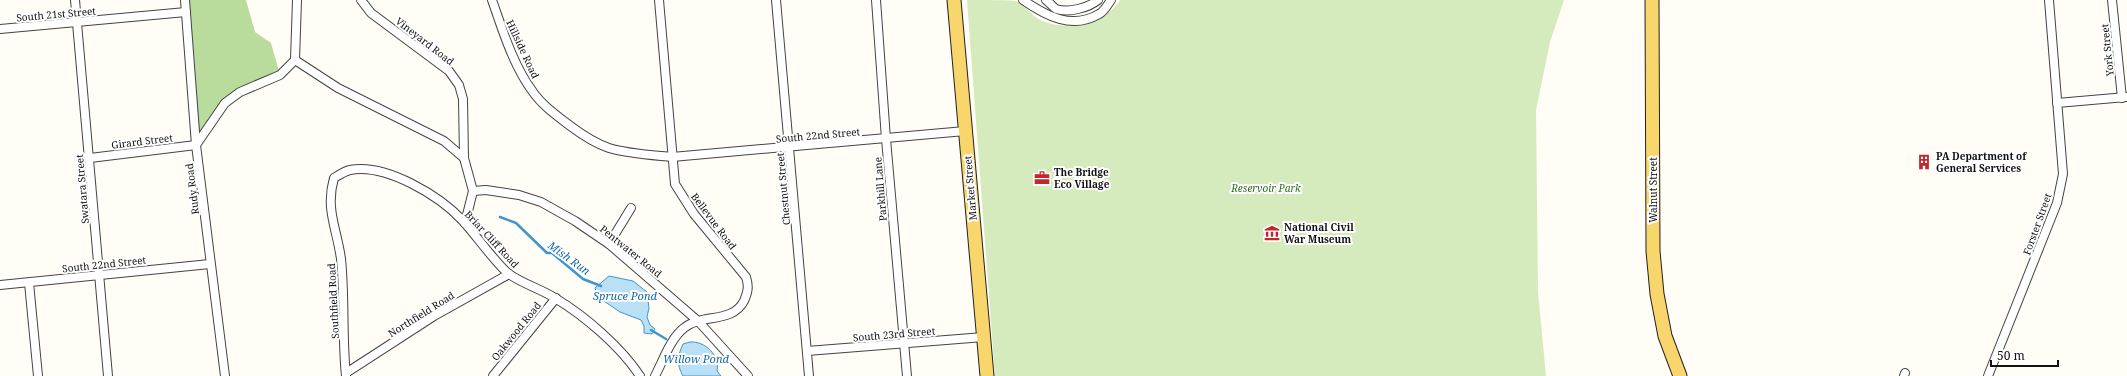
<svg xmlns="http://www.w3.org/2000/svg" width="2127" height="376" font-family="'Noto Serif',serif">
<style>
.green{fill:#d5ebbd}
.forest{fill:#b9dc9c}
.water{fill:#b9e0f7;stroke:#3f96cf}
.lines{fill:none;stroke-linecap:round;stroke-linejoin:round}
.stream{stroke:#3f96cf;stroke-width:2.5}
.minor-casing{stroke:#444;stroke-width:10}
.primary-casing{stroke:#222;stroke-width:15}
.minor{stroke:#fff;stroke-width:8}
.primary{stroke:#f9d66b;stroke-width:13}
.labels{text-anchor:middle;stroke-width:4;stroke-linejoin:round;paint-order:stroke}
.street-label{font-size:10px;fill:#111;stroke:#fff}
.poi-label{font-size:10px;font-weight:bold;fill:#111;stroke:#fff;text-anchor:start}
.park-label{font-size:10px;font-style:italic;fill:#2f6b1f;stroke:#fff}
.water-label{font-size:11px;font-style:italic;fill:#1768a6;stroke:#fff}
</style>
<rect width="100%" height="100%" fill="#fffdf5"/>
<path class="green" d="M 967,0 C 976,0 1010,0 1016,1 C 1025,5 1031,15 1040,20 C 1067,32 1103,26 1120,0 L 1564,0 L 1550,42 L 1536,110 L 1538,292 L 1546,376 L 995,376 Z"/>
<path class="forest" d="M 185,0 L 246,0 L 255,32 L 271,43 L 280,75 L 225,103 L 196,145 Z"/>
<g class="water">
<path d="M 609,276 L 633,281 L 647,292 L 649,308 L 647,317 L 650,325 L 655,329 L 652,334 L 644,333 L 644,326 L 641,320 L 620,312 L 598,297 L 595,288 Z"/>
<path d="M 690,342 C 705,341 720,355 717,371 L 721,376 L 683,376 C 676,364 678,355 683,344 Z"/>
</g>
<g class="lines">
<g class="stream">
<path d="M 500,217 L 516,223 L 547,253 L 552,253 L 583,279 L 601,286"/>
<path d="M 651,330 L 666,339"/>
</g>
<defs>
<g id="minor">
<path d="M 75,0 L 108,376"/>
<path d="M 185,0 L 196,145 L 225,376"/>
<path d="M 361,0 L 371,13 L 449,71 L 459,85 L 463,99 L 464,158 L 473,191 L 465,223"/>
<path d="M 492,0 C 503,31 513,65 533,92 C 542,105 556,115 569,125 C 581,134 594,143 609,148 C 629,154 651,155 672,157 L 965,131"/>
<path d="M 776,0 L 809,376"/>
<path d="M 876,0 L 886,139 L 907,376"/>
<path d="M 1023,0 C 1046,16 1072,30 1099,14 C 1104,12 1108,4 1111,0"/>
<path d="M 1046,0 C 1049,2 1053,7 1056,9 C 1069,13 1088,8 1098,0"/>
<path d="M 2112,0 L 2122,98"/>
<path d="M 0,29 L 186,12"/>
<path d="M 295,60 L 338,88 L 444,141 L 464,158"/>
<path d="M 2057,103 L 2126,97"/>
<path d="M 90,158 L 196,145 L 225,103 L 240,92 L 280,75 L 295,60 L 297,0"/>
<path d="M 473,191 L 486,190 L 519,195 L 541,202 L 575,221 L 609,244 L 698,321 L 748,376"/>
<path d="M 609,244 L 631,208"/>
<path d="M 29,283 L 38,376"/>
<path d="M 0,285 L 210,264"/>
<path d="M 807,351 L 984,337"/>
<path d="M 346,373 L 434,316 L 509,274"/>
<path d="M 346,376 C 342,337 345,298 341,259 C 337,229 325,209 334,178 C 339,175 345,171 350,170 C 386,163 440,196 463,221 C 476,235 496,264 509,274 C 523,284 541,289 555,298 C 585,316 621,347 640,376"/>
<path d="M 493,376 L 556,298"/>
<path d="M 655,376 C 663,361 670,339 684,328 C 702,313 732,324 744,301 C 748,292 749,286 746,277 L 694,214 L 675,184 L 659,0"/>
<path d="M 1904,376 L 1905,373"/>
<path d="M 1988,376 L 2057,203 L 2063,174 L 2049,0"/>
</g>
<g id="primary">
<path d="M 954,0 L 987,376"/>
<path d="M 1652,0 L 1653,251 L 1657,294 L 1665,336 L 1680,376"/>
</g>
</defs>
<use href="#minor" class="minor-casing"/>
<use href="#primary" class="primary-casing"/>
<use href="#minor" class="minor"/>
<use href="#primary" class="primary"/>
</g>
<defs>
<symbol id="building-bare" viewBox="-9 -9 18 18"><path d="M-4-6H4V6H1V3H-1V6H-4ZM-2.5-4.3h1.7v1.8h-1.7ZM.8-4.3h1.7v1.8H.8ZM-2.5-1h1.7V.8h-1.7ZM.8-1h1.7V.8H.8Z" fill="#c4262e" stroke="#fff" stroke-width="2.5" paint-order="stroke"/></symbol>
<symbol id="office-bare" viewBox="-9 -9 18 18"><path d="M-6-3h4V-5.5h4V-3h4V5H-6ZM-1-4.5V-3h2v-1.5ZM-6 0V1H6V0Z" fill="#c4262e" stroke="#fff" stroke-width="2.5" paint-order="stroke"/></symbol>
<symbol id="museum-bare" viewBox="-9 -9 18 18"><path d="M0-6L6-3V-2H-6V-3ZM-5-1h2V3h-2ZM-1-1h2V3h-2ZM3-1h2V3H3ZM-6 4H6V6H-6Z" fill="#c4262e" stroke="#fff" stroke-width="2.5" paint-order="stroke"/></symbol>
</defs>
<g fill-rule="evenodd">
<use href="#building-bare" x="1913" y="151" width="22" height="22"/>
<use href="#office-bare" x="1031" y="167" width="22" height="22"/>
<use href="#museum-bare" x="1261" y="222" width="22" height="22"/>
</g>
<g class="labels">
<g class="street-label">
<text transform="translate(56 14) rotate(-5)" y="4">South 21st Street</text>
<text transform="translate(425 41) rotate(38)" y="4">Vineyard Road</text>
<text transform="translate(523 49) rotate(65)" y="4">Hillside Road</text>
<text transform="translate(2107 50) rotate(-96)" y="4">York Street</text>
<text transform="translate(818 135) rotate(-5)" y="4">South 22nd Street</text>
<text transform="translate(142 141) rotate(-7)" y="4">Girard Street</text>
<text transform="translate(970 188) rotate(-95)" y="4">Market Street</text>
<text transform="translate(82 189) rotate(-95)" y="4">Swatara Street</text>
<text transform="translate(192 189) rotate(-97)" y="4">Rudy Road</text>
<text transform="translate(783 189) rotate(-95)" y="4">Chestnut Street</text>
<text transform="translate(880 189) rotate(-95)" y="4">Parkhill Lane</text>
<text transform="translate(1653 190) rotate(-90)" y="4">Walnut Street</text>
<text transform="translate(714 221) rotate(53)" y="4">Bellevue Road</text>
<text transform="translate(2037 224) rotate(-70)" y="4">Forster Street</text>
<text transform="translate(492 239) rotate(47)" y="4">Briar Cliff Road</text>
<text transform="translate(631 251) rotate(39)" y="4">Pentwater Road</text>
<text transform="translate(104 264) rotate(-6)" y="4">South 22nd Street</text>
<text transform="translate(333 301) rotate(-93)" y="4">Southfield Road</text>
<text transform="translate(421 314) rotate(-32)" y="4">Northfield Road</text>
<text transform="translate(516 331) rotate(-51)" y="4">Oakwood Road</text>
<text transform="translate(894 334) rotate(-5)" y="4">South 23rd Street</text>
</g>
<g class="poi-label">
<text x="1936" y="160">PA Department of<tspan x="1936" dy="12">General Services</tspan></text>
<text x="1054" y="176">The Bridge<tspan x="1054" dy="12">Eco Village</tspan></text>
<text x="1284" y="231">National Civil<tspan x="1284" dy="12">War Museum</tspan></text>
</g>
<g class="park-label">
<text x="1266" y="192">Reservoir Park</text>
</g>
<g class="water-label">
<text transform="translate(569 258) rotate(36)" y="4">Mish Run</text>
<text x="625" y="300">Spruce Pond</text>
<text x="696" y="363">Willow Pond</text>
</g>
</g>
<path d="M1991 360v6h67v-6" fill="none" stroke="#111111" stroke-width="2"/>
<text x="1997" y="360" font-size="12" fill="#111111" stroke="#ffffff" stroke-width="3" paint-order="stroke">50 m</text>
</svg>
